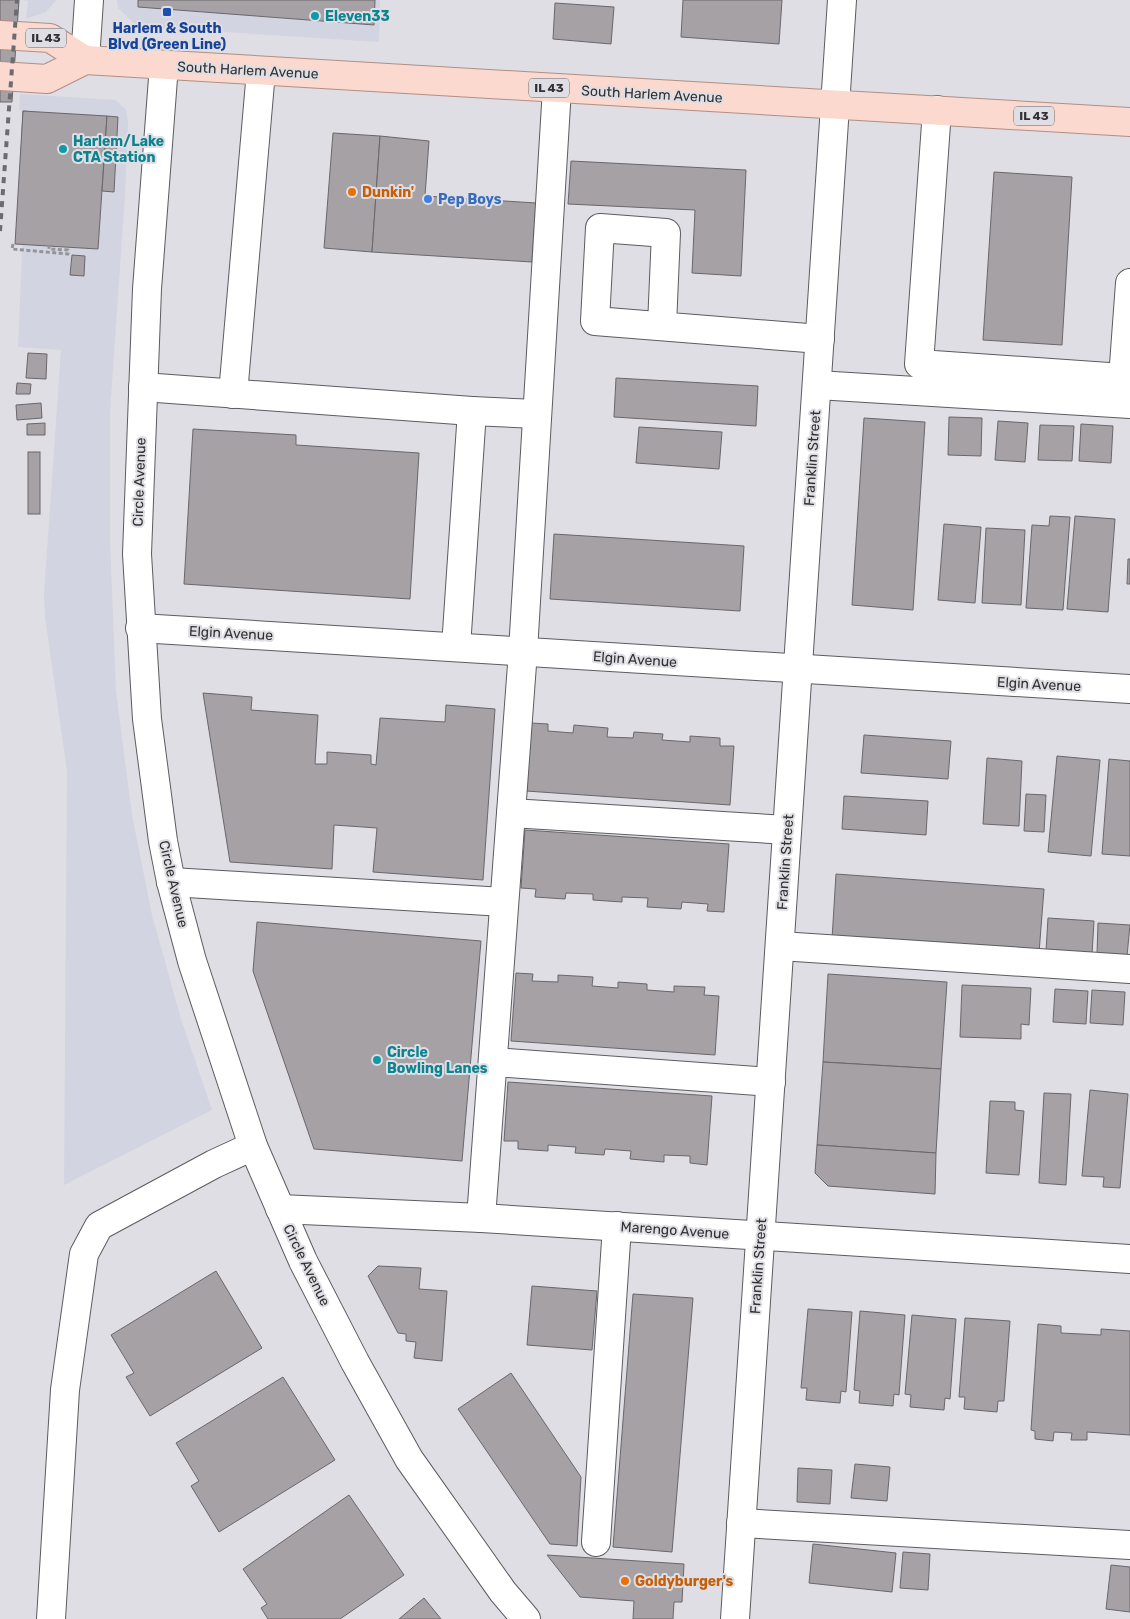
<svg xmlns="http://www.w3.org/2000/svg" width="1130" height="1619" font-family="Rubik,sans-serif">
<style>
.built{fill:#d3d4e1}
.building{fill:#a5a1a5;stroke:#6a676b}
.lines{fill:none;stroke-linecap:round;stroke-linejoin:round}
.minor-casing{stroke:#5b5c60;stroke-width:30}
.major-casing{stroke:#b28e83;stroke-width:30}
.path{stroke:#949498;stroke-width:3;stroke-dasharray:4 2.5;stroke-linecap:butt}
.minor{stroke:#fff;stroke-width:28}
.major{stroke:#fbd9ce;stroke-width:28}
.rail{stroke:#6c6c70;stroke-width:4;stroke-dasharray:6 6;stroke-linecap:butt}
.transit-dot{fill:#1a4fb4;stroke:#dedee4;stroke-width:2}
.culture-dot{fill:#0f9aa8;stroke:#dedee4;stroke-width:2}
.food-dot{fill:#e8710a;stroke:#dedee4;stroke-width:2}
.shop-dot{fill:#3f7fe0;stroke:#dedee4;stroke-width:2}
.labels{text-anchor:middle;stroke-width:4;stroke-linejoin:round;paint-order:stroke}
.shield{fill:#dedee4;stroke:#656568;stroke-width:1}
.shield-label{font-size:12px;font-weight:bold;fill:#313133}
.culture-label{font-size:14px;font-weight:bold;fill:#0d838f;stroke:#dedee4;text-anchor:start}
.transit-label{font-size:14px;font-weight:bold;fill:#164399;stroke:#dedee4}
.street-label{font-size:14px;fill:#313133;stroke:#dedee4}
.food-label{font-size:14px;font-weight:bold;fill:#c56008;stroke:#dedee4;text-anchor:start}
.shop-label{font-size:14px;font-weight:bold;fill:#366cbe;stroke:#dedee4;text-anchor:start}
</style>
<rect width="100%" height="100%" fill="#dedee4"/>
<g class="built">
<path d="M 23,0 L 56,0 L 46,12 L 26,19 L 28,1 Z"/>
<path d="M 117,0 L 380,0 L 379,42 L 147,27 L 136,25 L 118,8 Z"/>
<path d="M 20,94 L 116,100 L 126,110 L 128,122 L 125,194 L 110,412 L 110,541 L 116,691 L 132,815 L 152,915 L 181,1019 L 212,1110 L 64,1185 L 67,771 L 45,617 L 44,594 L 61,350 L 18,347 L 22,251 L 22,245 L 15,244 L 23,111 L 19,110 Z"/>
</g>
<g class="building">
<path d="M 0,0 L 19,0 L 12,102 L 0,102 Z"/>
<path d="M 138,0 L 375,0 L 374,25 L 138,7 Z"/>
<path d="M 683,0 L 782,0 L 779,44 L 681,37 Z"/>
<path d="M 555,3 L 614,7 L 611,44 L 553,39 Z"/>
<path d="M 23,111 L 33,112 L 58,128 L 106,132 L 103,183 L 20,178 Z"/>
<path d="M 23,111 L 107,116 L 98,249 L 15,244 Z"/>
<path d="M 107,116 L 118,117 L 114,192 L 102,191 Z"/>
<path d="M 333,133 L 380,136 L 372,252 L 324,248 Z"/>
<path d="M 380,136 L 429,141 L 425,196 L 536,203 L 532,262 L 372,252 Z"/>
<path d="M 571,161 L 746,170 L 741,276 L 692,273 L 695,210 L 568,204 Z"/>
<path d="M 994,172 L 1072,177 L 1062,345 L 983,340 Z"/>
<path d="M 72,255 L 85,256 L 84,276 L 70,275 Z"/>
<path d="M 28,353 L 47,354 L 46,379 L 26,378 Z"/>
<path d="M 616,378 L 758,386 L 756,426 L 614,417 Z"/>
<path d="M 17,383 L 31,384 L 30,394 L 16,394 Z"/>
<path d="M 41,403 L 42,418 L 17,420 L 16,405 Z"/>
<path d="M 949,417 L 982,418 L 981,456 L 948,455 Z"/>
<path d="M 864,418 L 925,422 L 913,610 L 852,605 Z"/>
<path d="M 998,421 L 1028,423 L 1025,462 L 995,460 Z"/>
<path d="M 45,423 L 45,435 L 27,435 L 27,424 Z"/>
<path d="M 1081,424 L 1113,426 L 1111,463 L 1079,461 Z"/>
<path d="M 1040,425 L 1074,426 L 1072,461 L 1038,460 Z"/>
<path d="M 639,427 L 722,432 L 719,469 L 636,463 Z"/>
<path d="M 193,429 L 296,435 L 296,445 L 419,453 L 410,599 L 184,584 Z"/>
<rect x="28" y="452" width="12" height="62"/>
<path d="M 1050,516 L 1070,517 L 1063,610 L 1026,608 L 1032,525 L 1049,526 Z"/>
<path d="M 1075,516 L 1115,519 L 1108,612 L 1067,609 Z"/>
<path d="M 944,524 L 981,527 L 975,603 L 938,600 Z"/>
<path d="M 986,528 L 1025,530 L 1021,605 L 982,603 Z"/>
<path d="M 554,534 L 744,546 L 740,611 L 550,599 Z"/>
<path d="M 1128,559 L 1130,559 L 1130,584 L 1127,584 Z"/>
<path d="M 203,693 L 252,697 L 251,710 L 318,715 L 315,764 L 327,764 L 327,752 L 371,755 L 371,764 L 376,765 L 380,718 L 445,722 L 446,705 L 495,709 L 483,880 L 373,872 L 377,828 L 334,825 L 332,869 L 230,862 Z"/>
<path d="M 531,723 L 548,724 L 548,731 L 573,733 L 574,725 L 608,728 L 607,737 L 633,738 L 634,732 L 663,734 L 662,740 L 690,742 L 690,736 L 720,738 L 720,746 L 734,746 L 730,805 L 526,791 Z"/>
<path d="M 864,735 L 951,741 L 948,779 L 861,773 Z"/>
<path d="M 1057,756 L 1100,760 L 1091,856 L 1048,852 Z"/>
<path d="M 987,758 L 1022,761 L 1019,826 L 983,824 Z"/>
<path d="M 1109,759 L 1130,761 L 1130,856 L 1102,854 Z"/>
<path d="M 1026,794 L 1046,795 L 1044,832 L 1024,831 Z"/>
<path d="M 844,796 L 928,801 L 926,835 L 842,829 Z"/>
<path d="M 525,830 L 729,844 L 724,912 L 707,911 L 708,904 L 682,902 L 681,909 L 647,907 L 648,898 L 622,897 L 622,902 L 593,900 L 593,894 L 566,893 L 565,899 L 535,897 L 536,889 L 521,888 Z"/>
<path d="M 836,874 L 1044,889 L 1039,953 L 832,939 Z"/>
<path d="M 1048,918 L 1094,921 L 1092,954 L 1046,951 Z"/>
<path d="M 257,922 L 481,941 L 462,1161 L 314,1149 L 253,971 Z"/>
<path d="M 1098,923 L 1130,925 L 1127,956 L 1097,954 Z"/>
<path d="M 516,973 L 533,974 L 532,981 L 558,982 L 558,975 L 593,977 L 592,986 L 618,988 L 618,982 L 647,984 L 647,990 L 674,992 L 674,986 L 705,987 L 704,995 L 719,996 L 715,1055 L 511,1041 Z"/>
<path d="M 828,974 L 947,982 L 941,1069 L 823,1062 Z"/>
<path d="M 962,985 L 1031,988 L 1029,1025 L 1021,1024 L 1021,1039 L 960,1037 Z"/>
<path d="M 1055,989 L 1088,991 L 1086,1024 L 1053,1022 Z"/>
<path d="M 1092,990 L 1125,992 L 1123,1025 L 1090,1023 Z"/>
<path d="M 823,1062 L 941,1069 L 936,1153 L 817,1145 Z"/>
<path d="M 508,1082 L 712,1096 L 707,1165 L 690,1163 L 690,1156 L 664,1155 L 664,1162 L 630,1159 L 631,1151 L 605,1149 L 604,1155 L 575,1153 L 576,1147 L 548,1145 L 548,1151 L 518,1149 L 518,1141 L 504,1141 Z"/>
<path d="M 1090,1090 L 1128,1094 L 1120,1188 L 1103,1187 L 1104,1177 L 1082,1176 Z"/>
<path d="M 1044,1093 L 1071,1094 L 1066,1185 L 1039,1183 Z"/>
<path d="M 990,1101 L 1015,1102 L 1015,1110 L 1024,1111 L 1019,1175 L 986,1173 Z"/>
<path d="M 817,1145 L 936,1153 L 935,1194 L 828,1186 L 815,1173 Z"/>
<path d="M 378,1266 L 421,1268 L 419,1289 L 447,1291 L 442,1361 L 414,1358 L 416,1342 L 406,1341 L 406,1334 L 398,1333 L 368,1276 Z"/>
<path d="M 216,1271 L 262,1348 L 150,1416 L 126,1377 L 134,1373 L 111,1335 Z"/>
<path d="M 532,1286 L 597,1291 L 592,1350 L 527,1345 Z"/>
<path d="M 633,1294 L 693,1298 L 672,1552 L 613,1547 Z"/>
<path d="M 808,1309 L 852,1312 L 846,1392 L 841,1391 L 840,1403 L 806,1400 L 807,1388 L 801,1388 Z"/>
<path d="M 860,1311 L 905,1315 L 899,1395 L 894,1394 L 893,1406 L 859,1403 L 860,1391 L 854,1390 Z"/>
<path d="M 912,1315 L 956,1319 L 950,1399 L 945,1398 L 944,1410 L 910,1407 L 911,1395 L 905,1394 Z"/>
<path d="M 965,1318 L 1010,1321 L 1004,1401 L 998,1401 L 997,1412 L 964,1409 L 965,1397 L 959,1397 Z"/>
<path d="M 1038,1324 L 1061,1326 L 1061,1333 L 1101,1335 L 1101,1329 L 1130,1331 L 1130,1435 L 1087,1432 L 1087,1440 L 1071,1440 L 1072,1433 L 1054,1432 L 1053,1441 L 1035,1439 L 1035,1431 L 1031,1430 Z"/>
<path d="M 511,1373 L 581,1477 L 577,1546 L 550,1544 L 458,1409 Z"/>
<path d="M 283,1377 L 335,1460 L 219,1532 L 191,1486 L 199,1481 L 176,1443 Z"/>
<path d="M 855,1464 L 890,1467 L 887,1501 L 851,1498 Z"/>
<path d="M 798,1468 L 832,1470 L 830,1504 L 797,1502 Z"/>
<path d="M 349,1495 L 404,1575 L 340,1619 L 268,1619 L 261,1608 L 267,1604 L 243,1569 Z"/>
<path d="M 813,1544 L 896,1553 L 892,1592 L 809,1583 Z"/>
<path d="M 903,1552 L 930,1554 L 928,1590 L 900,1588 Z"/>
<path d="M 547,1555 L 684,1564 L 682,1602 L 674,1602 L 673,1619 L 633,1619 L 634,1601 L 580,1597 Z"/>
<path d="M 1111,1565 L 1130,1567 L 1130,1612 L 1106,1609 Z"/>
<path d="M 424,1598 L 441,1619 L 399,1619 Z"/>
</g>
<g class="lines">
<defs>
<g id="minor">
<path d="M 85,60 L 89,0"/>
<path d="M 164,65 L 147,289 L 137,554 L 147,719 L 163,841 L 171,882 L 192,961 L 253,1146 L 303,1261 L 355,1362 L 409,1459 L 503,1592 L 526,1619"/>
<path d="M 937,110 L 919,364 L 1123,378 L 1130,283"/>
<path d="M 662,325 L 666,233 L 600,228 L 595,321 L 820,339"/>
<path d="M 817,385 L 1130,404"/>
<path d="M 143,387 L 472,411 L 456,647"/>
<path d="M 233,394 L 261,71"/>
<path d="M 472,411 L 537,414"/>
<path d="M 140,628 L 1130,689"/>
<path d="M 511,813 L 787,830"/>
<path d="M 171,882 L 504,902"/>
<path d="M 780,946 L 1130,969"/>
<path d="M 493,1062 L 771,1082"/>
<path d="M 280,1209 L 481,1218 L 1130,1259"/>
<path d="M 481,1218 L 523,651 L 557,88"/>
<path d="M 741,1523 L 1130,1545"/>
<path d="M 596,1542 L 617,1226"/>
<path d="M 51,1619 L 65,1390 L 84,1254 L 99,1226 L 214,1164 L 253,1146"/>
<path d="M 735,1619 L 842,0"/>
</g>
<g id="major">
<path d="M 0,35 L 50,38 L 85,60 L 1130,122"/>
<path d="M 0,76 L 47,79 L 85,60"/>
</g>
</defs>
<use href="#minor" class="minor-casing"/>
<use href="#major" class="major-casing"/>
<path class="path" d="M 13,244 L 12,249 L 68,254 L 68,250 L 49,249 L 49,246"/>
<use href="#minor" class="minor"/>
<use href="#major" class="major"/>
<path class="rail" d="M 0,231 L 17,0"/>
</g>
<rect class="transit-dot" x="162" y="7" width="10" height="10" rx="2.5"/>
<g class="culture-dot">
<circle cx="315" cy="16" r="5"/>
<circle cx="63" cy="149" r="5"/>
<circle cx="377" cy="1060" r="5"/>
</g>
<g class="food-dot">
<circle cx="352" cy="192" r="5"/>
<circle cx="625" cy="1581" r="5"/>
</g>
<circle class="shop-dot" cx="428" cy="199" r="5"/>
<g class="labels">
<g class="shield">
<rect x="26" y="28.5" width="40" height="19" rx="4"/>
<rect x="529" y="78.5" width="40" height="19" rx="4"/>
<rect x="1014" y="106.5" width="40" height="19" rx="4"/>
</g>
<g class="shield-label">
<text x="46" y="42">IL 43</text>
<text x="549" y="92">IL 43</text>
<text x="1034" y="120">IL 43</text>
</g>
<g class="culture-label">
<text x="325" y="21">Eleven33</text>
<text x="73" y="146">Harlem/Lake<tspan x="73" dy="16">CTA Station</tspan></text>
<text x="387" y="1057">Circle<tspan x="387" dy="16">Bowling Lanes</tspan></text>
</g>
<g class="transit-label">
<text x="167" y="33">Harlem &amp; South<tspan x="167" dy="16">Blvd (Green Line)</tspan></text>
</g>
<g class="street-label">
<text transform="translate(248 70) rotate(3)" y="5">South Harlem Avenue</text>
<text transform="translate(652 94) rotate(3)" y="5">South Harlem Avenue</text>
<text transform="translate(812 458) rotate(-86)" y="5">Franklin Street</text>
<text transform="translate(139 482) rotate(-88)" y="5">Circle Avenue</text>
<text transform="translate(231 633) rotate(3)" y="5">Elgin Avenue</text>
<text transform="translate(635 659) rotate(4)" y="5">Elgin Avenue</text>
<text transform="translate(1039 684) rotate(3)" y="5">Elgin Avenue</text>
<text transform="translate(785 862) rotate(-86)" y="5">Franklin Street</text>
<text transform="translate(174 884) rotate(77)" y="5">Circle Avenue</text>
<text transform="translate(675 1230) rotate(4)" y="5">Marengo Avenue</text>
<text transform="translate(307 1265) rotate(64)" y="5">Circle Avenue</text>
<text transform="translate(758 1266) rotate(-86)" y="5">Franklin Street</text>
</g>
<g class="food-label">
<text x="362" y="197">Dunkin'</text>
<text x="635" y="1586">Goldyburger's</text>
</g>
<g class="shop-label">
<text x="438" y="204">Pep Boys</text>
</g>
</g>
</svg>
